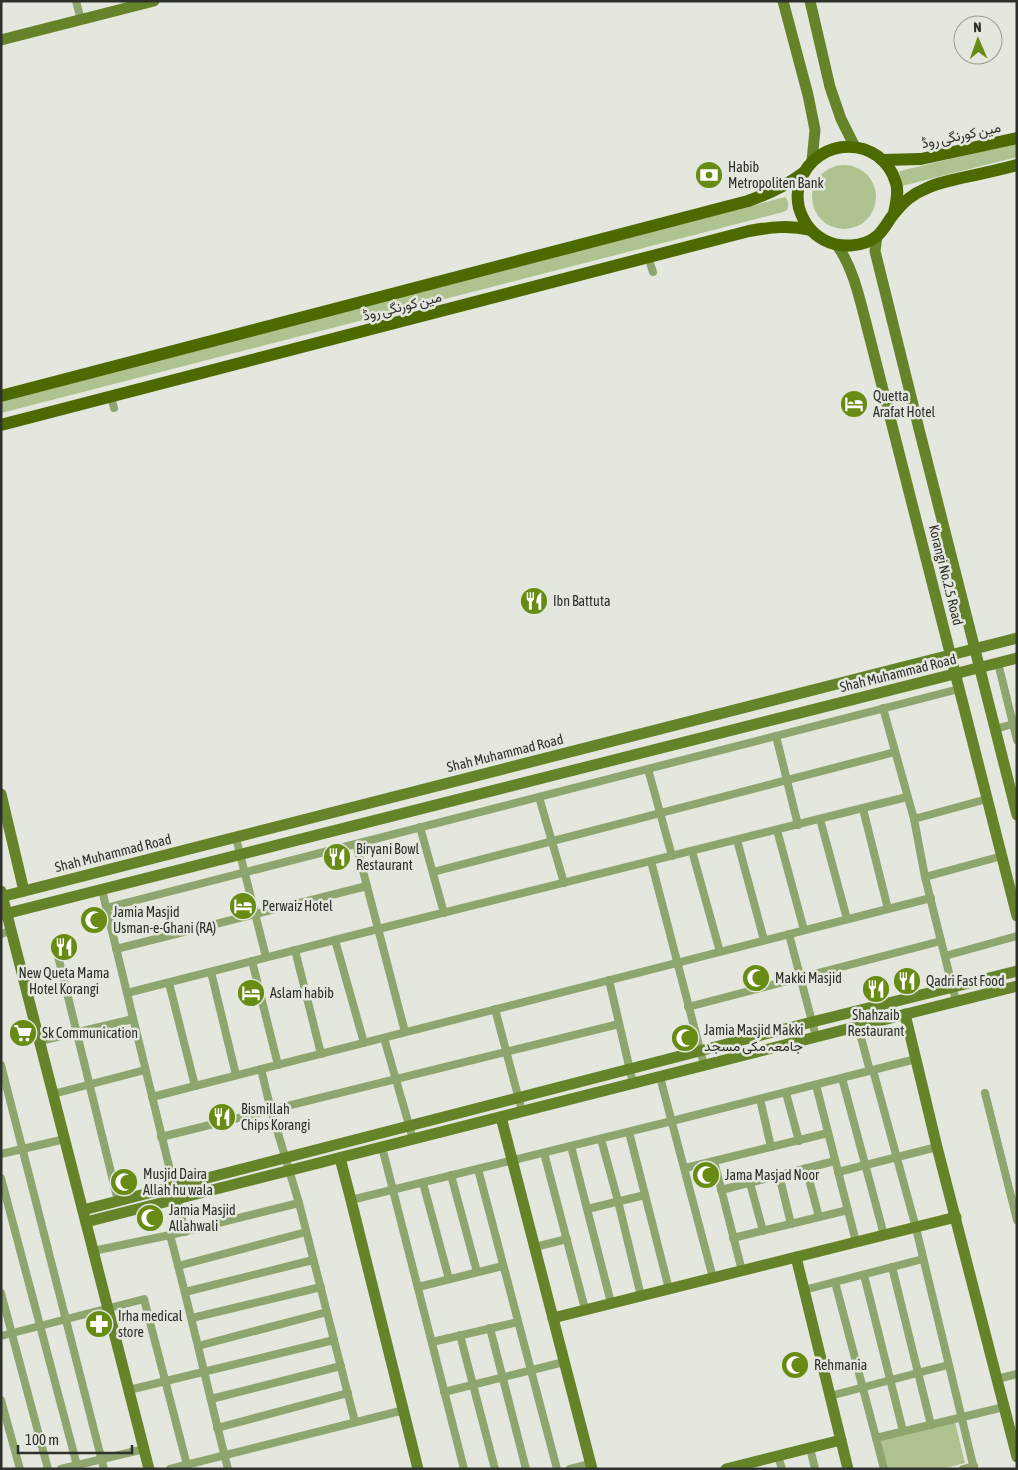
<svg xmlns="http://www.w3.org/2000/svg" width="1018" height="1470" font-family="'Asap Condensed',Vazirmatn,sans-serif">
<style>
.green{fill:#aec390}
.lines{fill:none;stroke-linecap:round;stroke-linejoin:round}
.street{stroke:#8ea56d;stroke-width:8}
.secondary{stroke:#658429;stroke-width:11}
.primary{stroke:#4d6a00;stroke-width:12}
.labels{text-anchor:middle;stroke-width:5;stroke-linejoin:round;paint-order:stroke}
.street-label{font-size:14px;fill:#2e302c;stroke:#e3e7dd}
.poi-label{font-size:14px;fill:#2e302c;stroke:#e3e7dd;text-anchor:start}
</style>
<rect width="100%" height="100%" fill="#e3e7dd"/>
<g class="green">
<path d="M 1017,143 L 1017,157 L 902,186 L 899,177 L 900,171 Z"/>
<circle cx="844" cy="197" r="32"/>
<path d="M 785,197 C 789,202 789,204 787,210 L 783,212 L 1,413 L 1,402 Z"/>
<path d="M 955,1422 L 965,1463 L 942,1469 L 887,1469 L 880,1441 Z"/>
</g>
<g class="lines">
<g class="street">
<path d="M 76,1 L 81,20"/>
<path d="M 648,257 L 653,272"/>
<path d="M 111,396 L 114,408"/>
<path d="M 998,663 L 1017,740"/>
<path d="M 883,708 L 914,819 L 925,877 L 956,1001"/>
<path d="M 995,729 L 1017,723"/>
<path d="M 776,736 L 798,825"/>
<path d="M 648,769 L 672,856"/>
<path d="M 539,797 L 564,883"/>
<path d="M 863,809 L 888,909"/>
<path d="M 820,819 L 847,919"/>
<path d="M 914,819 L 987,799"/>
<path d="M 420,827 L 444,913"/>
<path d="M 777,830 L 804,930"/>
<path d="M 236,838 L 266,957"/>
<path d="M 737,840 L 764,940"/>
<path d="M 356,844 L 405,1032"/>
<path d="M 692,851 L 720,952"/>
<path d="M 651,861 L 704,1065"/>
<path d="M 433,872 L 895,752"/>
<path d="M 925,877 L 1002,856"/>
<path d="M 102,890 L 185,1232"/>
<path d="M 106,908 L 959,689"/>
<path d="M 1,934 L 11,931"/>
<path d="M 789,934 L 816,1037"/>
<path d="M 335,940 L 364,1043"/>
<path d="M 116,949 L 367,886"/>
<path d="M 295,950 L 321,1054"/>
<path d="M 57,952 L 118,1201"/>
<path d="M 945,956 L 1017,936"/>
<path d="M 252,961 L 278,1065"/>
<path d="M 211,972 L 236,1075"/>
<path d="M 609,980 L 633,1083"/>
<path d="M 169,983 L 195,1086"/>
<path d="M 127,993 L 378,929 L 907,797"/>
<path d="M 688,1007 L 941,941"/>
<path d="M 495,1009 L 522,1111"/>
<path d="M 858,1026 L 870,1071"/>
<path d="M 384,1038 L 413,1139"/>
<path d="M 40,1041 L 133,1019"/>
<path d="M 1,1065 L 104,1469"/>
<path d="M 261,1069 L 271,1110 L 299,1203 L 355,1422"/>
<path d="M 873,1070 L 916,1228 L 974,1469"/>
<path d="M 660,1077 L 713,1278"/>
<path d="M 842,1078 L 884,1235"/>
<path d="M 816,1085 L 856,1242"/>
<path d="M 786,1093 L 799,1141"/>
<path d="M 985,1093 L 1017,1220"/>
<path d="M 53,1094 L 145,1070"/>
<path d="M 152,1097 L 931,898"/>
<path d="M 760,1099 L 771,1147"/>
<path d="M 629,1132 L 669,1289"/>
<path d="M 161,1137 L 619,1024"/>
<path d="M 601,1139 L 618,1201 L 641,1296"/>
<path d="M 571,1146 L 611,1303"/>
<path d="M 382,1147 L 464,1469"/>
<path d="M 544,1153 L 585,1309"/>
<path d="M 1,1154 L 65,1139"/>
<path d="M 685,1168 L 714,1161"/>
<path d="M 806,1168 L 819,1217"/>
<path d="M 478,1169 L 557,1469"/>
<path d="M 838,1172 L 937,1147"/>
<path d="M 451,1175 L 477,1272"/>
<path d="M 779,1175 L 791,1224"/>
<path d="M 1,1178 L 78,1469"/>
<path d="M 423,1183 L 449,1279"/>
<path d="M 750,1183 L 763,1231"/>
<path d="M 721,1190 L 835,1161"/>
<path d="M 351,1200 L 672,1121 L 916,1059"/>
<path d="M 587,1209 L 645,1195"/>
<path d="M 733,1238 L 848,1210"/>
<path d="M 535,1247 L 567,1239"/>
<path d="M 93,1251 L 170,1235"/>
<path d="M 178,1266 L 306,1232"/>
<path d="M 892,1267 L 931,1425"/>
<path d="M 742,1271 L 714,1161 L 828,1133"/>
<path d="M 864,1275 L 903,1431"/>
<path d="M 835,1282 L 876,1438"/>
<path d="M 418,1287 L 503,1266"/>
<path d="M 804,1290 L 923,1259"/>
<path d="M 185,1292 L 313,1260"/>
<path d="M 1,1293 L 48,1469"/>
<path d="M 192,1318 L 321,1287"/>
<path d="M 490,1328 L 526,1469"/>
<path d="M 460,1335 L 495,1469"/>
<path d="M 1,1336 L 144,1299 L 188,1469"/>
<path d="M 432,1342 L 518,1322"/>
<path d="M 198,1346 L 327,1312"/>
<path d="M 997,1379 L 1017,1374"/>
<path d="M 129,1390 L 334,1340"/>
<path d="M 444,1392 L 564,1362"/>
<path d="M 830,1396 L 948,1365"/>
<path d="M 211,1399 L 341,1366"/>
<path d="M 1,1400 L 20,1469"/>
<path d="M 217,1428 L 348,1393"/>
<path d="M 810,1448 L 815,1469"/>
<path d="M 778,1456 L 782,1469"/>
<path d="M 61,1469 L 144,1449"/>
<path d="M 170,1469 L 404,1410"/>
<path d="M 228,1469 C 208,1391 191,1313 170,1235 L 299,1203"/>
<path d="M 570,1469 L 590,1464"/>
<path d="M 884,1469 L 876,1438 L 1004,1407"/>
<path d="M 963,1469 L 974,1466"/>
</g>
<g class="secondary">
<path d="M 783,1 L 808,95 L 815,130 L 812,161"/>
<path d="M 810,1 L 830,87 L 841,119 L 855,147"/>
<path d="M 1,40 L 154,1"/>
<path d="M 877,236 L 875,251 L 920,433 L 1017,815"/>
<path d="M 837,245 C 853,268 859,296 866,323 L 1017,916"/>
<path d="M 1,794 L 24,891"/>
<path d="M 1,891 L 149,1469"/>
<path d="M 1,897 L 1017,638"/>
<path d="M 1,915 L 1017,658"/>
<path d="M 905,1014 L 937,1147 L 1017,1457"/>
<path d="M 501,1117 L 592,1469"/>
<path d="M 340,1158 L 351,1200 L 418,1469"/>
<path d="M 83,1210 L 812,1022 L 1017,971"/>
<path d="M 86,1222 L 1017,986"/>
<path d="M 796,1257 L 848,1469"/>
<path d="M 553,1318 L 956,1217"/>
<path d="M 726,1469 L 841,1440"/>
</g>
<g class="primary">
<path d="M 882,160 L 921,159 L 1017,138"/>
<path d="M 894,213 C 896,203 899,193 896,183 C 882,135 816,135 800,182 C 797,190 797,199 799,208 C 803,221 811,233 824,240 C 839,248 863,248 877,236 C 884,230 888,221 893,215 C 902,203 912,194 925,189 C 936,183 949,181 961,178 C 980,174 998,170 1017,165"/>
<path d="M 1,396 L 748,201 C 768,194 786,186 803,173"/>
<path d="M 1,425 L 749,231 C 772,227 789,225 811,230"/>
</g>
</g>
<defs>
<symbol id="bank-disc" viewBox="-11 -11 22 22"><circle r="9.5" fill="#688c13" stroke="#e3e7dd"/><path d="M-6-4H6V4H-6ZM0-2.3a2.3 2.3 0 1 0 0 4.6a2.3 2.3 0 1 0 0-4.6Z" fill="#fff"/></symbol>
<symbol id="hotel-disc" viewBox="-11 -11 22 22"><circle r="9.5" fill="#688c13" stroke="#e3e7dd"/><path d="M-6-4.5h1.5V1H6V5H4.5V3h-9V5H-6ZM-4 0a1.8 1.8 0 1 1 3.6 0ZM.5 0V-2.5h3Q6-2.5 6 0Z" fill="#fff"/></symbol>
<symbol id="restaurant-disc" viewBox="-11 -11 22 22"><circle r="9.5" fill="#688c13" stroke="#e3e7dd"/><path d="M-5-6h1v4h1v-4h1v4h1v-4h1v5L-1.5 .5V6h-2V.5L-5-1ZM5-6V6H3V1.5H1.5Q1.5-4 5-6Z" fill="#fff"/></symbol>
<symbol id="mosque-disc" viewBox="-11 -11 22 22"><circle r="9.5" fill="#688c13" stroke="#e3e7dd"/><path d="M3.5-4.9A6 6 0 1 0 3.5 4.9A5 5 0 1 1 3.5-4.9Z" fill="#fff"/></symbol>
<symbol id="supermarket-disc" viewBox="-11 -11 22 22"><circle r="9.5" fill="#688c13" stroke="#e3e7dd"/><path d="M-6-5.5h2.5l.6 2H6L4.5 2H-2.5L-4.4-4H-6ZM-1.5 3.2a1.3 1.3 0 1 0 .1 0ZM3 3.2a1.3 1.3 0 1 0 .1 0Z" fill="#fff"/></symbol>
<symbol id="pharmacy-disc" viewBox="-11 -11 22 22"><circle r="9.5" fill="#688c13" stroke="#e3e7dd"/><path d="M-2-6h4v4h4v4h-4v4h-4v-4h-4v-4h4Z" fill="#fff"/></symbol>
</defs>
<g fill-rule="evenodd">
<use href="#bank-disc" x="693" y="159" width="32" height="32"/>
<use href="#hotel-disc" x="838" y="388" width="32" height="32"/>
<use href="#restaurant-disc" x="518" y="585" width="32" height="32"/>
<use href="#restaurant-disc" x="321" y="841" width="32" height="32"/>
<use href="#hotel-disc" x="227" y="890" width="32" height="32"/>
<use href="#mosque-disc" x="78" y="904" width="32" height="32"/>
<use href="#restaurant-disc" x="48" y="931" width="32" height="32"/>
<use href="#mosque-disc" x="740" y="962" width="32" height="32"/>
<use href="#restaurant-disc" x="891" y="965" width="32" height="32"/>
<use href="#restaurant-disc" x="860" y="973" width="32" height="32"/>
<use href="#hotel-disc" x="235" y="977" width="32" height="32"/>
<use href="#supermarket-disc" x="7" y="1017" width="32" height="32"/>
<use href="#mosque-disc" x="669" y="1022" width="32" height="32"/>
<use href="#restaurant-disc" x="206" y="1101" width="32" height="32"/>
<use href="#mosque-disc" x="690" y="1159" width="32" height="32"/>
<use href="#mosque-disc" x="108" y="1166" width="32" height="32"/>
<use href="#mosque-disc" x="134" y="1202" width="32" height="32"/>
<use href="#pharmacy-disc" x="83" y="1308" width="32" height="32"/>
<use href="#mosque-disc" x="779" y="1349" width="32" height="32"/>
</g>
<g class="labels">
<g class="street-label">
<text transform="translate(961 135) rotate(-12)" y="5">مین کورنگی روڈ</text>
<text transform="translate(402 306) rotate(-14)" y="5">مین کورنگی روڈ</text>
<text transform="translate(946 575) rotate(76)" y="5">Korangi No.2.5 Road</text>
<text transform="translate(898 673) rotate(-14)" y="5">Shah Muhammad Road</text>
<text transform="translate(505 753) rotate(-14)" y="5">Shah Muhammad Road</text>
<text transform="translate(113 853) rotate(-14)" y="5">Shah Muhammad Road</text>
</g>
<g class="poi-label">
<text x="728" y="172">Habib<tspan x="728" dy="16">Metropoliten Bank</tspan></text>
<text x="873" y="401">Quetta<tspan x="873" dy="16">Arafat Hotel</tspan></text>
<text x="553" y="606">Ibn Battuta</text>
<text x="356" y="854">Biryani Bowl<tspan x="356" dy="16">Restaurant</tspan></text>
<text x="262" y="911">Perwaiz Hotel</text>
<text x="113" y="917">Jamia Masjid<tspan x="113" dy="16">Usman-e-Ghani (RA)</tspan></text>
<text x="64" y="978" text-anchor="middle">New Queta Mama<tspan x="64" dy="16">Hotel Korangi</tspan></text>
<text x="775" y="983">Makki Masjid</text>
<text x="926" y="986">Qadri Fast Food</text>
<text x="270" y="998">Aslam habib</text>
<text x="876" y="1020" text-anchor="middle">Shahzaib<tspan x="876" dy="16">Restaurant</tspan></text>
<text x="704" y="1035">Jamia Masjid Makki<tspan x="704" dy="16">جامعہ مکی مسجد</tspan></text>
<text x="42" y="1038">Sk Communication</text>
<text x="241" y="1114">Bismillah<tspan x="241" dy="16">Chips Korangi</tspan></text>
<text x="143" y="1179">Musjid Daira<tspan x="143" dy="16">Allah hu wala</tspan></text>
<text x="725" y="1180">Jama Masjad Noor</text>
<text x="169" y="1215">Jamia Masjid<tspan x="169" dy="16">Allahwali</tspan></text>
<text x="118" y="1321">Irha medical<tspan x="118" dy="16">store</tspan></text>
<text x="814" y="1370">Rehmania</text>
</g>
</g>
<rect width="1018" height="1470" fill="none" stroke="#2e302c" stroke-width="5"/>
<g transform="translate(978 40) rotate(358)"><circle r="24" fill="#e3e7dd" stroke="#9b9e96"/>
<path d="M0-4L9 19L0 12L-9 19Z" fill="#688c13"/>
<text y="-8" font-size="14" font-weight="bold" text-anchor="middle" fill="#2e302c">N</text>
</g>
<path d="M18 1445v8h114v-8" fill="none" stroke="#2e302c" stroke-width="2.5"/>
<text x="25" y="1445" font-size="15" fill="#2e302c" stroke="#e3e7dd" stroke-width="4" paint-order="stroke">100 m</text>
</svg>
